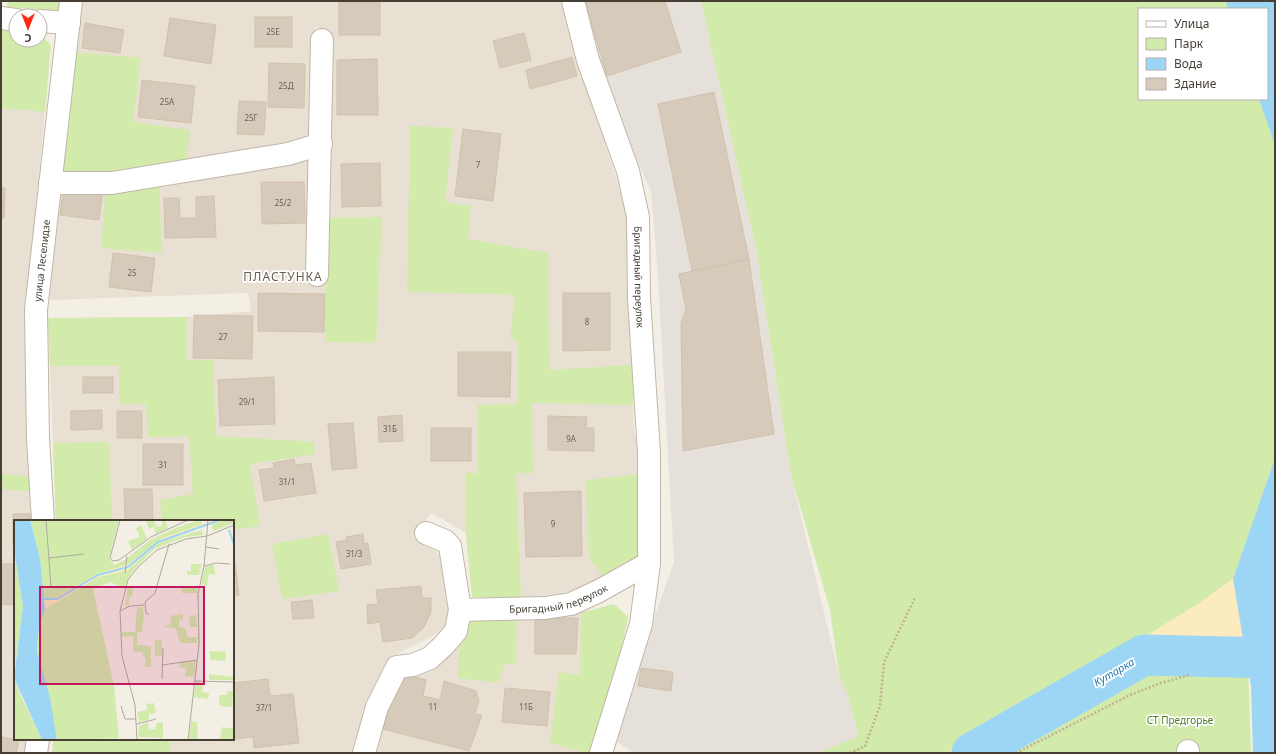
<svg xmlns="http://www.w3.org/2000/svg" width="1276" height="754" font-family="'Noto Sans',sans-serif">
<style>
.residential{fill:#e8e0d3}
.industrial{fill:#e6e0da}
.green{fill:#d2ebab}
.sand{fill:#fbebbe}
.water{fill:#9dd6f5}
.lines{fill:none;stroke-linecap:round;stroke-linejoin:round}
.river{stroke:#9dd6f5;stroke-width:41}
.building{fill:#d6caba;stroke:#d2c1ac}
.minor-casing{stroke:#c0b6a7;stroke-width:24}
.path{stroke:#c3b197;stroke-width:2.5;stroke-dasharray:2 2;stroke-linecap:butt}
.minor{stroke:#fff;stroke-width:22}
.labels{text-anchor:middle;stroke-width:3.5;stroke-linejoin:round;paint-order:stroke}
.number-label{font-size:8px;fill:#6b6256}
.street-label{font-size:10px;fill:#473f34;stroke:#fff}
.park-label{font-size:10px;fill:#4a7d23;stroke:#fff}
.water-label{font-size:11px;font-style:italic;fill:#247db2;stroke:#fff}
.quarter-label{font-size:12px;letter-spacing:1px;fill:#6a5c4b;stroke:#fff}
.inset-river{fill:none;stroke:#9dd6f5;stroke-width:2}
.inset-road{fill:none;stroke:#afa99e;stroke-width:1}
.view{fill:#c2185b;fill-opacity:0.15;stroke:#c2185b;stroke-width:2}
.inset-edge{fill:none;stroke:#473f34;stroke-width:2}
</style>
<rect width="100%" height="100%" fill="#f4efe5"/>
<g class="residential">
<path d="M 79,1 L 565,1 L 587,85 L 629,219 L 633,365 L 633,405 L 634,427 L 641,474 L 605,579 L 561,594 L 521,597 L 472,597 L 466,533 L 432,513 L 414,534 L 441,556 L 453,602 L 447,629 L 392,656 L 368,708 L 360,753 L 52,753 L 53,739 L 233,739 L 233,521 L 56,521 L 48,318 L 187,317 L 251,311 L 248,293 L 50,300 L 54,186 L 312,158 L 307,284 L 325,283 L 330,31 L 315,27 L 311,139 L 206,164 L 58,175 Z"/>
<path d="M 1,27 L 16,40 L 40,40 L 40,34 L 51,45 L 30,271 L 41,515 L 15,521 L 15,739 L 28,739 L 25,753 L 1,753 Z"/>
<path d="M 614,604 L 628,617 L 593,753 L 372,753 L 399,669 L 460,640 L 470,622 L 589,611 Z"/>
</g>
<path class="industrial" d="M 580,1 L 701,1 L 756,249 L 791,475 L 839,675 L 848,695 L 858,736 L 819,753 L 635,753 L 617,742 L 636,669 L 674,562 L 657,261 L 651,191 L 606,92 Z"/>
<g class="green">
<path d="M 8,1 L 62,1 L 61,11 L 7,7 Z"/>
<path d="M 701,1 L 1229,1 L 1232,9 L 1139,9 L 1139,99 L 1260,99 L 1275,145 L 1275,458 L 1233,579 L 1198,604 L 1146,636 L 947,753 L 819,753 L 858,736 L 848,695 L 839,675 L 830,610 L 791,475 L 756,249 Z"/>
<path d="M 1,27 L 16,28 L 16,40 L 40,40 L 40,34 L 51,45 L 45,112 L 1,108 Z"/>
<path d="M 74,52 L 141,58 L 133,122 L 190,130 L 186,167 L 126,176 L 58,175 Z"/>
<path d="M 410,126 L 453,128 L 445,202 L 471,206 L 468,239 L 548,253 L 549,370 L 633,365 L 633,405 L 532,403 L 533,473 L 516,473 L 521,597 L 472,597 L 466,533 L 466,472 L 477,474 L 477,405 L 518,404 L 518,341 L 510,339 L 515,295 L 407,292 Z"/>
<path d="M 159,179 L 162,253 L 101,248 L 106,185 Z"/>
<path d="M 382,217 L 376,343 L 325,342 L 326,218 Z"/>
<path d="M 187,317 L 187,360 L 213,360 L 216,436 L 314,442 L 315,454 L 250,464 L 260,526 L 233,530 L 233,521 L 162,521 L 160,500 L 193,494 L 189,436 L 148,437 L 146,404 L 119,404 L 119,366 L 50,366 L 48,318 Z"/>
<path d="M 109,442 L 112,521 L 56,521 L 53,443 Z"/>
<path d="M 1,474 L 38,477 L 38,492 L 1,489 Z"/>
<path d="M 641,474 L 643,560 L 605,579 L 589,558 L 586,480 Z"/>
<path d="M 328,534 L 339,591 L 282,599 L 272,544 Z"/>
<path d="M 614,604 L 628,617 L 604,729 L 593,753 L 587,753 L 550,743 L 559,672 L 580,675 L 581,612 L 589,611 Z"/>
<path d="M 517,617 L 515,664 L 505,663 L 498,683 L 458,678 L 460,640 L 470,622 Z"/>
<path d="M 1210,667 L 1248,667 L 1251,753 L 999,753 L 1153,670 Z"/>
<path d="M 53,739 L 169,739 L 171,753 L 53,753 Z"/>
</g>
<path class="sand" d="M 1233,579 L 1248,667 L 1210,667 L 1153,670 L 999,753 L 947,753 L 1146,636 L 1198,604 Z"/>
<g class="water">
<path d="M 1226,1 L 1275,1 L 1275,145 L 1259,99 L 1267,99 L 1267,9 L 1228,9 Z"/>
<path d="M 1275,458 L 1275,753 L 1253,753 L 1251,686 L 1233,579 Z"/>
</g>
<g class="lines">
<path class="river" d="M 972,753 L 1144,655 L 1273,658"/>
</g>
<g class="building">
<rect x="339" y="1" width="41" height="34"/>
<path d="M 585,1 L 665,1 L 681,52 L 607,76 Z"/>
<rect x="255" y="17" width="37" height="30"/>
<path d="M 170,18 L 216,25 L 211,64 L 164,56 Z"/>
<path d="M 85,23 L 124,30 L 120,53 L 82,48 Z"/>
<path d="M 524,33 L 531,60 L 500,68 L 493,41 Z"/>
<path d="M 572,57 L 577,76 L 530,89 L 526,70 Z"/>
<path d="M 377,59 L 378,115 L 337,115 L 337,60 Z"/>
<path d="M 269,63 L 305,64 L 304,108 L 268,107 Z"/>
<path d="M 142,80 L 195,86 L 191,123 L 138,117 Z"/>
<path d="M 714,92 L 749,259 L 692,271 L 658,104 Z"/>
<path d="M 239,101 L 266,102 L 264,135 L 237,134 Z"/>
<path d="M 463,129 L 501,134 L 493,201 L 455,196 Z"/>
<path d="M 380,163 L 381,206 L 342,207 L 341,164 Z"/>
<path d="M 261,182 L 304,182 L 305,223 L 262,224 Z"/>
<path d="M 64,186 L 103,190 L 99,220 L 60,215 Z"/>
<path d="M 1,188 L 5,188 L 4,218 L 1,218 Z"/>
<path d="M 214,196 L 216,237 L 165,238 L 164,198 L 179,198 L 180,218 L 196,218 L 196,197 Z"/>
<path d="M 113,253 L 155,258 L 151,292 L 109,287 Z"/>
<path d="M 749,259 L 774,434 L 683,451 L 681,323 L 686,310 L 679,274 Z"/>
<path d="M 258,293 L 325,294 L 324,332 L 258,331 Z"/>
<path d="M 563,293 L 610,293 L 610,350 L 563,351 Z"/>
<path d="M 194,315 L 253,316 L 252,359 L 193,358 Z"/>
<path d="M 458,352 L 511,352 L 510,397 L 458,396 Z"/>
<rect x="83" y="377" width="30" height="16"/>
<path d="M 274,377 L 275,424 L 220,426 L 218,380 Z"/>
<path d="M 102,410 L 102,429 L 71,430 L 71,411 Z"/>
<rect x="117" y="411" width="25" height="27"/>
<path d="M 402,415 L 403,441 L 379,442 L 378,417 Z"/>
<path d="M 548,416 L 587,417 L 586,428 L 594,428 L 594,451 L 548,450 Z"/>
<path d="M 353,423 L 357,468 L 332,470 L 328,424 Z"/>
<rect x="431" y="428" width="40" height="33"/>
<rect x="143" y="444" width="40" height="41"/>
<path d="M 294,459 L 295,465 L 311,463 L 316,493 L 264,501 L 259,470 L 274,468 L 273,463 Z"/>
<path d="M 124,489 L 152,489 L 153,521 L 125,521 Z"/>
<path d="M 581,491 L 582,556 L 526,557 L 524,493 Z"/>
<path d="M 13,514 L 37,514 L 37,521 L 15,521 L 15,543 L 13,543 Z"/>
<path d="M 363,534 L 364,544 L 368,543 L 371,564 L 341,569 L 336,542 L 347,540 L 346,537 Z"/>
<path d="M 233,548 L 239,595 L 233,596 Z"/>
<path d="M 1,564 L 15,564 L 15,605 L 1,604 Z"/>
<path d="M 421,586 L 422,598 L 431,598 L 431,612 L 424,627 L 412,638 L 383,642 L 380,622 L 368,624 L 367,605 L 378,604 L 376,590 Z"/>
<path d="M 312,600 L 314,618 L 293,619 L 291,602 Z"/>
<path d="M 535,618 L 578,618 L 576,654 L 535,654 Z"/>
<path d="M 641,668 L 673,672 L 671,691 L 638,686 Z"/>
<path d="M 399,672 L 426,680 L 423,696 L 440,700 L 444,681 L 476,691 L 479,701 L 475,714 L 482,715 L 469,751 L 383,729 Z"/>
<path d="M 268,679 L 270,696 L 293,694 L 299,743 L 254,748 L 253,737 L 235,739 L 233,719 L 233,683 Z"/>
<path d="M 505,688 L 550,692 L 547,726 L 502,722 Z"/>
<path d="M 1,737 L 19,740 L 16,753 L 1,753 Z"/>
</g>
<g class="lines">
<defs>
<g id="minor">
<path id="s1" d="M 573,1 L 588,60 L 628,171 L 638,217 L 639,298 L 649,453 L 649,563 L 641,624 L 601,753"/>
<path d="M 1,18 L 16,20"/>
<path d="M 40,21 L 69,23"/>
<path d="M 50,183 L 112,183 L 288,154 L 321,144"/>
<path d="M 317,275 L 322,40"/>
<path id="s2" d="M 43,521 L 38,439 L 36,310 L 71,1"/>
<path id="s3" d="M 460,610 L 545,608 L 571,604 L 599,591 L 649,563"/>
<path d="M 1188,751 L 1188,753"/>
<path d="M 36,753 L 38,739"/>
<path d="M 364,753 L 377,707 L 397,667 L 413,665 L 430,658 L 444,645 L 456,631 L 460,610 L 450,546 L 445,541 L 426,533"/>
</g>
</defs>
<use href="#minor" class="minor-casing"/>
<g class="path">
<path d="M 850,753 L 865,746 L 880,706 L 884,662 L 915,598"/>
<path d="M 1016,753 L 1130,695 L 1161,683 L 1189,675"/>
</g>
<use href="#minor" class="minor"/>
</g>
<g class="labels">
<g class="number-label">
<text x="273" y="35">25Е</text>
<text x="286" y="89">25Д</text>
<text x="167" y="105">25А</text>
<text x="251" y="121">25Г</text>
<text x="478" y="168">7</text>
<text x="283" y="206">25/2</text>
<text x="132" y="276">25</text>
<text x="587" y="325">8</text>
<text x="223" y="340">27</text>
<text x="247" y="405">29/1</text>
<text x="390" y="432">31Б</text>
<text x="571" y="442">9А</text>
<text x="163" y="468">31</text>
<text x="287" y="485">31/1</text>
<text x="553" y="527">9</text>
<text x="354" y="557">31/3</text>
<text x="433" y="710">11</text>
<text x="526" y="710">11Б</text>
<text x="264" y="711">37/1</text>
</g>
<g class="street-label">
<text dy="4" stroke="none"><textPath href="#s2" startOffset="261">улица Леселидзе</textPath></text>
<text dy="4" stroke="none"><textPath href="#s1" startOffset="286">Бригадный переулок</textPath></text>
<text dy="4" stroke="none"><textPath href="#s3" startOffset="100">Бригадный переулок</textPath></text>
</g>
<g class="park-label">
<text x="1180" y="724">СТ Предгорье</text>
</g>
<g class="water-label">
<text transform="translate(1114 672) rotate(-30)" y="4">Кутарка</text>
</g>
<g class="quarter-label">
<text x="283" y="281">ПЛАСТУНКА</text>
</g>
</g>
<g transform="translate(14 520)">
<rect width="220" height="220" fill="#f4efe5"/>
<path d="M 16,0 L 105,0 L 95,38 L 100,45 L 109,41 L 136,20 L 164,7 L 185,0 L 187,0 L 188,6 L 148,18 L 115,44 L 84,54 L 41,78 L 29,78 L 26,38 ZM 139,0 L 143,7 L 149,5 L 147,1 L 151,0 L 154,8 L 142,14 L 140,7 L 135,9 L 132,1 ZM 211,0 L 220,0 L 220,3 L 199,11 L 198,4 ZM 127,5 L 133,19 L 118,30 L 114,21 L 126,17 L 122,8 ZM 188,10 L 189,15 L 171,17 L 140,29 L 118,52 L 110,68 L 96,62 L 79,69 L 100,166 L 105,218 L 43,220 L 23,131 L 25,106 L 31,89 L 84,57 L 114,50 L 144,23 ZM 0,30 L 9,86 L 0,154 ZM 177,44 L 188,44 L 185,55 L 173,55 L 173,51 L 177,51 ZM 200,44 L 201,55 L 195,54 L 193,66 L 187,64 L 191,47 ZM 114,67 L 119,68 L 118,77 L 115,77 L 115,85 L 111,86 ZM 168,67 L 183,67 L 183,73 L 168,73 ZM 123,87 L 129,87 L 130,95 L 128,112 L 123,112 L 123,125 L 137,126 L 137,147 L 131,147 L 132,138 L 129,137 L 129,133 L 119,131 L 119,116 L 108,117 L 108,112 L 121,112 ZM 169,94 L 169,99 L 165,100 L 165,107 L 171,108 L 174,117 L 183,117 L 183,123 L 166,123 L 162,108 L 149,107 L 157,104 L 156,96 ZM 182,95 L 183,107 L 176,107 L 175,96 ZM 141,120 L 148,120 L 148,136 L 141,136 ZM 196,131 L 212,132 L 211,141 L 196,140 ZM 182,141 L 180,157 L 171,156 L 172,148 L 165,147 L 166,142 ZM 195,154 L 220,157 L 220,160 L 195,160 ZM 0,158 L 6,174 L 28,220 L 0,220 ZM 182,162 L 189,163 L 188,172 L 195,173 L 194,179 L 180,177 ZM 213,171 L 219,171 L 218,187 L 205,186 L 205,175 L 213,175 ZM 140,183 L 142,193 L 135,194 L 135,200 L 125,202 L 123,192 L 133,190 L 132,184 ZM 177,201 L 183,202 L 184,219 L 175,220 ZM 134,202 L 135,210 L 142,209 L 142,203 L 149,202 L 149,218 L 124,217 L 125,206 ZM 208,207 L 220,209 L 220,220 L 206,220 Z" fill="#d2ebab"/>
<path d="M 200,0 L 211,0 L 144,23 L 114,50 L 84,57 L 31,89 L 29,78 L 41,78 L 84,54 L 115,44 L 148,18 Z" fill="#fbebbe"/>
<path d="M 0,0 L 16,0 L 26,38 L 31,89 L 25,106 L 23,131 L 36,178 L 43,220 L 28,220 L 0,158 L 9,86 L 0,30 Z" fill="#9dd6f5"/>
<path class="inset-river" d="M 215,10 L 220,24M 26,79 L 43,79 L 84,55 L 114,47 L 144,22 L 206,0"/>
<path class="inset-road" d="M 32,0 L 37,67M 106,0 L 96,38 L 99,41 L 105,40 L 137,17 L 174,0M 192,27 L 205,29M 35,38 L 70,34M 190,46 L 202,43 L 216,44M 111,53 L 113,36M 106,91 L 116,86 L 130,85M 135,95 L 132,93 L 131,82 L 141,73 L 155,24M 148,145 L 183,140M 148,159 L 149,128M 181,161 L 220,162M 107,186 L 111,199 L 122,199M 123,204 L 142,199M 123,220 L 121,185 L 108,136 L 106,91 L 114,60 L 124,47 L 143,30 L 172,19 L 193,16 L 220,5M 174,220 L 185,124 L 184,74 L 190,46 L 194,0"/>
<path class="view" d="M 26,67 L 190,67 L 190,164 L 26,164 Z"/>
<rect width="220" height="220" class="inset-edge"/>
</g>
<rect width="1276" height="754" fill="none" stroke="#473f34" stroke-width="4"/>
<rect x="1138" y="8" width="130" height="92" fill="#ffffff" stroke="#b5b2ae"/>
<rect x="1146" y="21" width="20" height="6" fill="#ffffff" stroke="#b5b2ae"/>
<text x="1174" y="28" font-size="12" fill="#473f34">Улица</text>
<rect x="1146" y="38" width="20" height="12" fill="#d2ebab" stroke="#b5b2ae"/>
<text x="1174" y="48" font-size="12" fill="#473f34">Парк</text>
<rect x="1146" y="58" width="20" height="12" fill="#9dd6f5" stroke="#b5b2ae"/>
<text x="1174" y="68" font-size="12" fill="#473f34">Вода</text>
<rect x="1146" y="78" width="20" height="12" fill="#d6caba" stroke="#b5b2ae"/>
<text x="1174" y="88" font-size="12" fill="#473f34">Здание</text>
<g transform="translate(28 28) rotate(180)"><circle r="19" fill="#ffffff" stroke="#b5b2ae"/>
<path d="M0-3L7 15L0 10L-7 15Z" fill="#ff2911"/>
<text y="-6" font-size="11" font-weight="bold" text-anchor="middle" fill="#473f34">С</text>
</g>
</svg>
